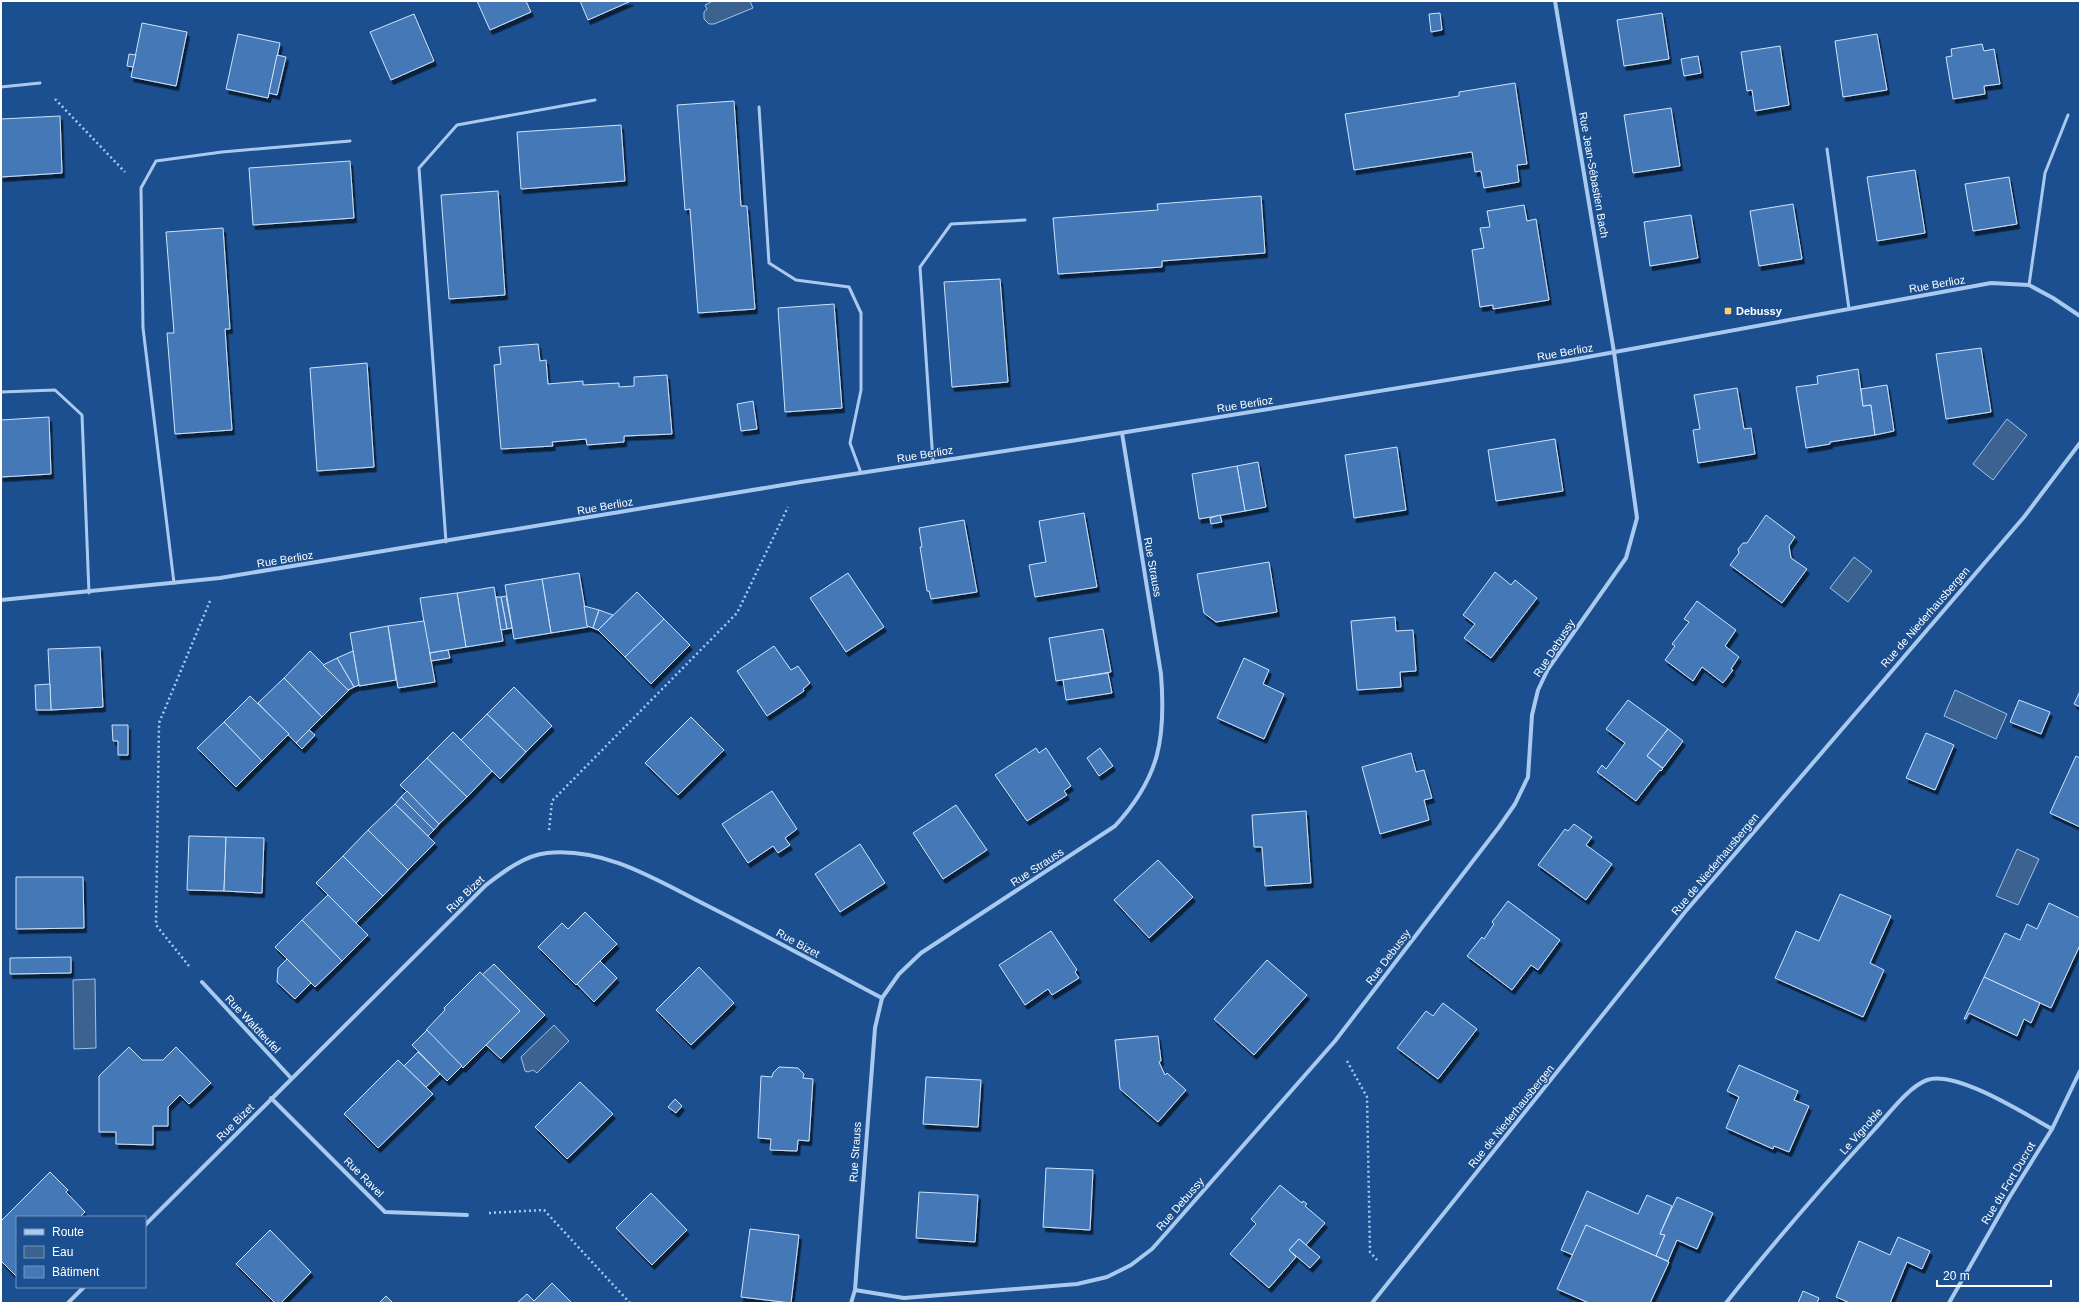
<svg xmlns="http://www.w3.org/2000/svg" width="2081" height="1304" font-family="Arial,sans-serif">
<style>
.water{fill:#3c6290;stroke:#9cc4f0}
.building{fill:#4478b7;stroke:#cfe3fa;filter:url(#shadow)}
.lines{fill:none;stroke-linecap:round;stroke-linejoin:round}
.path{stroke:#a9c9ee;stroke-width:2.5;stroke-dasharray:2 3;stroke-linecap:butt}
.service{stroke:#a9c9ee;stroke-width:3}
.minor{stroke:#a9c9ee;stroke-width:4}
.poi-dot{fill:#ffd166;stroke:#1b4f8f;stroke-width:1.5}
.labels{text-anchor:middle;stroke-width:3;stroke-linejoin:round;paint-order:stroke}
.street-label{font-size:11px;fill:#fff;stroke:#1b4f8f}
.poi-label{font-size:11px;font-weight:bold;fill:#fff;stroke:#1b4f8f;text-anchor:start}
</style>
<defs>
<filter id="shadow"><feDropShadow dx="2.5" dy="4.5" stdDeviation="0" flood-color="#0009"/></filter>
</defs>
<rect width="100%" height="100%" fill="#1b4f8f"/>
<g class="water">
<path d="M 713,1 L 750,1 L 753,8 L 714,24 L 709,24 L 704,19 L 704,12 L 707,9 L 705,5 Z"/>
<path d="M 2007,419 L 2027,435 L 1993,480 L 1973,464 Z"/>
<path d="M 1854,557 L 1872,571 L 1848,602 L 1830,588 Z"/>
<path d="M 1955,690 L 2007,714 L 1996,739 L 1944,716 Z"/>
<path d="M 2017,849 L 2039,859 L 2018,905 L 1996,896 Z"/>
<path d="M 95,979 L 96,1048 L 74,1049 L 73,980 Z"/>
<path d="M 554,1025 L 569,1041 L 537,1073 L 533,1070 L 528,1072 L 525,1071 L 521,1057 Z"/>
</g>
<g class="building">
<path d="M 477,1 L 526,1 L 531,12 L 490,30 Z"/>
<path d="M 580,1 L 631,1 L 588,20 Z"/>
<path d="M 1440,13 L 1442,30 L 1431,32 L 1429,14 Z"/>
<path d="M 1662,13 L 1669,59 L 1624,66 L 1617,20 Z"/>
<path d="M 414,14 L 434,61 L 391,80 L 370,32 Z"/>
<path d="M 142,23 L 187,32 L 176,86 L 131,77 Z"/>
<path d="M 238,34 L 280,43 L 268,98 L 226,89 Z"/>
<path d="M 1877,34 L 1887,90 L 1843,97 L 1835,41 Z"/>
<path d="M 1982,44 L 1984,51 L 1994,49 L 2000,84 L 1984,86 L 1985,94 L 1953,99 L 1946,57 L 1952,56 L 1951,49 Z"/>
<path d="M 1780,46 L 1789,105 L 1755,111 L 1752,90 L 1747,91 L 1741,52 Z"/>
<path d="M 129,54 L 136,55 L 133,67 L 127,66 Z"/>
<path d="M 277,55 L 286,57 L 277,95 L 269,93 Z"/>
<path d="M 1698,56 L 1701,73 L 1684,76 L 1681,59 Z"/>
<path d="M 1515,83 L 1527,164 L 1517,165 L 1519,182 L 1484,188 L 1481,171 L 1475,172 L 1472,152 L 1354,170 L 1345,114 L 1459,96 L 1459,92 Z"/>
<path d="M 734,101 L 741,206 L 747,206 L 755,309 L 698,313 L 690,209 L 685,210 L 677,105 Z"/>
<path d="M 1671,108 L 1680,166 L 1633,173 L 1624,115 Z"/>
<path d="M 60,116 L 62,173 L 1,177 L 1,119 Z"/>
<path d="M 621,125 L 625,181 L 521,189 L 517,132 Z"/>
<path d="M 350,161 L 354,218 L 253,225 L 249,168 Z"/>
<path d="M 1915,170 L 1925,233 L 1877,241 L 1867,177 Z"/>
<path d="M 2009,177 L 2017,224 L 1973,231 L 1965,184 Z"/>
<path d="M 498,191 L 505,295 L 449,299 L 441,195 Z"/>
<path d="M 1261,196 L 1265,253 L 1162,261 L 1162,267 L 1058,274 L 1053,218 L 1158,210 L 1157,204 Z"/>
<path d="M 1793,204 L 1802,259 L 1759,266 L 1750,211 Z"/>
<path d="M 1524,205 L 1527,221 L 1536,219 L 1549,300 L 1493,309 L 1493,305 L 1480,307 L 1472,250 L 1484,248 L 1480,228 L 1490,227 L 1487,211 Z"/>
<path d="M 1691,215 L 1698,258 L 1650,266 L 1644,222 Z"/>
<path d="M 223,228 L 230,329 L 225,329 L 232,430 L 175,434 L 167,333 L 174,333 L 166,232 Z"/>
<path d="M 1000,279 L 1008,382 L 952,387 L 944,282 Z"/>
<path d="M 834,304 L 842,408 L 785,412 L 778,308 Z"/>
<path d="M 538,344 L 540,361 L 546,360 L 548,384 L 583,381 L 583,385 L 619,383 L 619,387 L 634,386 L 634,377 L 667,375 L 672,434 L 624,436 L 624,442 L 587,445 L 586,439 L 552,442 L 553,446 L 501,449 L 494,365 L 501,364 L 499,347 Z"/>
<path d="M 1981,348 L 1991,412 L 1946,419 L 1936,354 Z"/>
<path d="M 367,363 L 374,467 L 317,471 L 310,368 Z"/>
<path d="M 1858,369 L 1863,406 L 1871,405 L 1875,435 L 1830,442 L 1830,444 L 1806,448 L 1796,387 L 1818,384 L 1817,376 Z"/>
<path d="M 1887,385 L 1894,431 L 1875,435 L 1871,405 L 1863,406 L 1861,389 Z"/>
<path d="M 1737,388 L 1744,429 L 1751,428 L 1755,454 L 1698,463 L 1693,430 L 1700,429 L 1694,395 Z"/>
<path d="M 753,401 L 757,429 L 741,431 L 737,404 Z"/>
<path d="M 49,417 L 51,474 L 1,477 L 1,420 Z"/>
<path d="M 1555,439 L 1563,491 L 1496,501 L 1488,450 Z"/>
<path d="M 1397,447 L 1406,510 L 1354,518 L 1345,455 Z"/>
<path d="M 1258,462 L 1266,507 L 1245,511 L 1237,466 Z"/>
<path d="M 1237,466 L 1245,511 L 1199,519 L 1192,474 Z"/>
<path d="M 1084,513 L 1097,587 L 1035,597 L 1029,565 L 1046,562 L 1039,521 Z"/>
<path d="M 1220,515 L 1222,522 L 1211,524 L 1210,518 Z"/>
<path d="M 1766,515 L 1795,537 L 1789,546 L 1791,558 L 1807,569 L 1782,603 L 1730,565 L 1739,553 L 1738,549 L 1743,543 L 1747,543 Z"/>
<path d="M 964,520 L 977,592 L 931,599 L 929,591 L 927,591 L 920,547 L 922,547 L 919,528 Z"/>
<path d="M 1269,562 L 1277,612 L 1216,622 L 1204,613 L 1197,574 Z"/>
<path d="M 1495,572 L 1511,585 L 1515,580 L 1537,598 L 1491,658 L 1464,638 L 1475,624 L 1463,615 Z"/>
<path d="M 579,573 L 588,627 L 551,633 L 542,579 Z"/>
<path d="M 848,573 L 884,627 L 846,652 L 810,598 Z"/>
<path d="M 542,579 L 551,633 L 514,639 L 505,585 Z"/>
<path d="M 494,587 L 503,641 L 466,647 L 457,593 Z"/>
<path d="M 637,592 L 664,619 L 625,657 L 598,630 Z"/>
<path d="M 457,593 L 466,647 L 429,653 L 420,598 Z"/>
<path d="M 506,596 L 512,628 L 507,629 L 501,597 Z"/>
<path d="M 496,597 L 501,597 L 507,629 L 501,630 Z"/>
<path d="M 1697,601 L 1736,630 L 1725,646 L 1739,657 L 1731,669 L 1733,670 L 1723,683 L 1702,667 L 1693,681 L 1665,660 L 1675,646 L 1672,644 L 1689,622 L 1684,619 Z"/>
<path d="M 584,606 L 599,610 L 593,628 L 587,626 Z"/>
<path d="M 599,610 L 613,615 L 598,630 L 593,628 Z"/>
<path d="M 1395,617 L 1396,631 L 1413,630 L 1416,671 L 1400,672 L 1401,687 L 1357,690 L 1351,621 Z"/>
<path d="M 664,619 L 690,645 L 651,684 L 625,657 Z"/>
<path d="M 424,621 L 435,682 L 398,688 L 388,626 Z"/>
<path d="M 388,626 L 396,680 L 359,686 L 350,633 Z"/>
<path d="M 1103,629 L 1111,672 L 1056,681 L 1049,638 Z"/>
<path d="M 774,646 L 791,670 L 798,666 L 810,683 L 803,689 L 804,691 L 767,716 L 737,671 Z"/>
<path d="M 100,647 L 103,707 L 51,710 L 48,649 Z"/>
<path d="M 448,650 L 450,658 L 431,661 L 430,653 Z"/>
<path d="M 310,651 L 349,690 L 322,717 L 284,678 Z"/>
<path d="M 353,651 L 359,685 L 354,687 L 337,658 Z"/>
<path d="M 337,658 L 354,687 L 348,690 L 323,665 Z"/>
<path d="M 1244,658 L 1269,670 L 1263,684 L 1284,694 L 1264,739 L 1217,718 Z"/>
<path d="M 1108,673 L 1112,693 L 1066,700 L 1063,680 Z"/>
<path d="M 284,678 L 322,717 L 296,743 L 258,703 Z"/>
<path d="M 50,684 L 51,710 L 36,710 L 35,685 Z"/>
<path d="M 514,687 L 552,726 L 526,752 L 487,714 Z"/>
<path d="M 2080,691 L 2080,707 L 2074,704 Z"/>
<path d="M 250,696 L 289,734 L 262,761 L 224,722 Z"/>
<path d="M 1628,700 L 1668,729 L 1647,756 L 1663,769 L 1661,771 L 1660,770 L 1636,801 L 1597,772 L 1602,765 L 1606,769 L 1625,743 L 1606,729 Z"/>
<path d="M 2019,700 L 2050,712 L 2041,734 L 2010,722 Z"/>
<path d="M 487,714 L 526,752 L 500,779 L 461,740 Z"/>
<path d="M 691,717 L 724,750 L 678,795 L 645,763 Z"/>
<path d="M 224,722 L 262,761 L 236,787 L 197,748 Z"/>
<path d="M 112,725 L 128,725 L 128,755 L 118,755 L 118,741 L 113,741 Z"/>
<path d="M 1668,729 L 1683,741 L 1663,768 L 1647,756 Z"/>
<path d="M 309,730 L 315,735 L 302,749 L 296,743 Z"/>
<path d="M 453,732 L 492,771 L 467,797 L 427,758 Z"/>
<path d="M 1926,733 L 1954,745 L 1935,790 L 1906,778 Z"/>
<path d="M 1036,748 L 1039,753 L 1046,748 L 1071,786 L 1064,791 L 1067,795 L 1027,821 L 995,775 Z"/>
<path d="M 1100,748 L 1113,766 L 1099,776 L 1087,758 Z"/>
<path d="M 1411,753 L 1416,772 L 1424,770 L 1432,798 L 1424,800 L 1429,820 L 1380,834 L 1362,767 Z"/>
<path d="M 2076,756 L 2080,758 L 2080,827 L 2050,813 Z"/>
<path d="M 427,758 L 467,797 L 439,824 L 400,785 Z"/>
<path d="M 407,791 L 439,824 L 434,830 L 401,797 Z"/>
<path d="M 772,791 L 797,829 L 785,838 L 790,845 L 778,853 L 773,846 L 748,863 L 722,824 Z"/>
<path d="M 401,797 L 434,830 L 428,836 L 395,804 Z"/>
<path d="M 395,804 L 435,843 L 408,870 L 368,830 Z"/>
<path d="M 956,805 L 987,850 L 943,879 L 913,833 Z"/>
<path d="M 1306,811 L 1311,883 L 1265,886 L 1262,847 L 1254,847 L 1252,815 Z"/>
<path d="M 1574,824 L 1592,837 L 1586,845 L 1612,864 L 1586,900 L 1538,865 L 1565,829 L 1568,831 Z"/>
<path d="M 368,830 L 408,870 L 383,896 L 343,856 Z"/>
<path d="M 189,836 L 226,837 L 224,891 L 187,890 Z"/>
<path d="M 226,837 L 264,838 L 262,893 L 224,891 Z"/>
<path d="M 860,844 L 885,883 L 840,912 L 815,874 Z"/>
<path d="M 343,856 L 383,896 L 356,923 L 316,883 Z"/>
<path d="M 1158,860 L 1193,897 L 1149,938 L 1114,900 Z"/>
<path d="M 16,877 L 83,877 L 84,928 L 16,929 Z"/>
<path d="M 1840,894 L 1891,916 L 1870,963 L 1884,970 L 1863,1017 L 1775,978 L 1796,931 L 1819,941 Z"/>
<path d="M 328,895 L 368,935 L 342,961 L 302,920 Z"/>
<path d="M 1508,901 L 1560,940 L 1538,970 L 1531,965 L 1512,990 L 1467,956 L 1482,937 L 1484,939 L 1494,924 L 1492,922 Z"/>
<path d="M 2049,903 L 2080,918 L 2080,945 L 2051,1008 L 1984,977 L 2005,933 L 2020,940 L 2027,924 L 2037,929 Z"/>
<path d="M 585,912 L 617,944 L 576,985 L 538,947 L 562,923 L 568,929 Z"/>
<path d="M 302,920 L 342,961 L 315,987 L 275,947 Z"/>
<path d="M 1051,931 L 1077,970 L 1075,972 L 1079,978 L 1052,995 L 1048,989 L 1025,1005 L 999,965 Z"/>
<path d="M 71,957 L 71,973 L 10,974 L 10,958 Z"/>
<path d="M 287,959 L 311,983 L 295,999 L 277,982 L 278,968 Z"/>
<path d="M 1267,960 L 1307,995 L 1254,1055 L 1214,1019 Z"/>
<path d="M 600,961 L 617,978 L 594,1002 L 577,984 Z"/>
<path d="M 494,964 L 545,1015 L 501,1059 L 486,1045 L 520,1011 L 482,975 Z"/>
<path d="M 699,967 L 734,1003 L 691,1045 L 656,1010 Z"/>
<path d="M 480,972 L 520,1011 L 463,1068 L 426,1030 L 445,1010 L 444,1008 Z"/>
<path d="M 1984,977 L 2040,1003 L 2031,1023 L 2024,1019 L 2017,1036 L 1969,1013 L 1966,1019 L 1964,1019 Z"/>
<path d="M 1443,1003 L 1477,1029 L 1438,1079 L 1397,1048 L 1426,1011 L 1433,1016 Z"/>
<path d="M 427,1030 L 462,1066 L 447,1081 L 412,1045 Z"/>
<path d="M 1158,1036 L 1161,1061 L 1159,1062 L 1165,1075 L 1167,1073 L 1186,1090 L 1158,1122 L 1120,1089 L 1115,1040 Z"/>
<path d="M 129,1047 L 142,1060 L 163,1060 L 176,1047 L 211,1083 L 189,1104 L 180,1095 L 168,1107 L 168,1126 L 153,1126 L 153,1145 L 116,1144 L 116,1132 L 99,1132 L 99,1076 Z"/>
<path d="M 418,1052 L 440,1074 L 426,1087 L 404,1066 Z"/>
<path d="M 398,1060 L 433,1094 L 378,1148 L 344,1114 Z"/>
<path d="M 1739,1065 L 1798,1091 L 1794,1100 L 1809,1106 L 1789,1152 L 1774,1146 L 1773,1149 L 1726,1128 L 1739,1097 L 1727,1091 Z"/>
<path d="M 779,1067 L 798,1068 L 804,1074 L 803,1078 L 813,1079 L 809,1141 L 798,1140 L 797,1151 L 770,1150 L 771,1139 L 758,1138 L 761,1076 L 772,1077 L 773,1073 Z"/>
<path d="M 926,1077 L 981,1080 L 978,1127 L 923,1124 Z"/>
<path d="M 580,1082 L 613,1114 L 567,1159 L 535,1127 Z"/>
<path d="M 675,1099 L 682,1106 L 676,1113 L 668,1107 Z"/>
<path d="M 1046,1168 L 1093,1170 L 1090,1230 L 1043,1227 Z"/>
<path d="M 50,1172 L 68,1190 L 66,1192 L 85,1212 L 80,1217 L 17,1217 L 17,1277 L 1,1261 L 1,1221 Z"/>
<path d="M 1280,1185 L 1302,1203 L 1303,1201 L 1307,1204 L 1305,1206 L 1325,1223 L 1306,1245 L 1299,1239 L 1289,1250 L 1296,1257 L 1269,1288 L 1230,1254 L 1256,1224 L 1251,1219 Z"/>
<path d="M 1587,1191 L 1638,1214 L 1647,1195 L 1672,1206 L 1660,1234 L 1665,1235 L 1656,1256 L 1586,1225 L 1573,1255 L 1561,1250 Z"/>
<path d="M 919,1192 L 978,1195 L 975,1242 L 916,1238 Z"/>
<path d="M 651,1193 L 687,1230 L 652,1265 L 616,1228 Z"/>
<path d="M 1677,1197 L 1713,1213 L 1697,1249 L 1677,1240 L 1668,1261 L 1656,1256 L 1665,1235 L 1660,1234 Z"/>
<path d="M 1586,1225 L 1669,1262 L 1650,1303 L 1589,1303 L 1557,1289 Z"/>
<path d="M 750,1229 L 799,1235 L 791,1303 L 741,1297 Z"/>
<path d="M 270,1230 L 311,1272 L 281,1303 L 275,1303 L 236,1264 Z"/>
<path d="M 1898,1237 L 1930,1251 L 1922,1269 L 1907,1262 L 1890,1303 L 1850,1303 L 1836,1297 L 1859,1241 L 1890,1255 Z"/>
<path d="M 1299,1239 L 1320,1257 L 1310,1268 L 1289,1250 Z"/>
<path d="M 552,1283 L 572,1303 L 517,1303 L 527,1294 L 534,1301 Z"/>
<path d="M 1803,1291 L 1819,1298 L 1817,1303 L 1798,1303 Z"/>
<path d="M 386,1296 L 393,1303 L 379,1303 Z"/>
</g>
<g class="lines">
<g class="path">
<path d="M 55,99 L 125,172"/>
<path d="M 549,830 L 552,801 L 737,613 L 788,507"/>
<path d="M 189,966 L 156,925 L 159,723 L 210,601"/>
<path d="M 1347,1061 L 1367,1097 L 1370,1252 L 1377,1260"/>
<path d="M 489,1213 L 544,1210 L 630,1303"/>
</g>
<g class="service">
<path d="M 1,87 L 40,83"/>
<path d="M 759,107 L 769,263 L 796,280 L 849,287 L 861,313 L 861,390 L 850,443 L 861,473"/>
<path d="M 1827,149 L 1849,309"/>
<path d="M 2029,285 L 2045,173 L 2068,115"/>
<path d="M 1,392 L 55,390 L 82,415 L 89,593"/>
<path d="M 933,462 L 920,267 L 951,224 L 1025,220"/>
<path d="M 446,542 L 419,168 L 457,125 L 595,100"/>
<path d="M 174,583 L 143,328 L 141,188 L 156,161 L 222,152 L 350,141"/>
</g>
<g class="minor">
<path d="M 1,600 L 220,578 L 801,482 L 1071,441 L 1571,360 L 1991,283 L 2029,285 L 2053,298 L 2080,316"/>
<path d="M 202,982 L 291,1078"/>
<path d="M 271,1098 L 385,1212 L 467,1215"/>
<path d="M 145,1225 L 486,885 C 503,872 525,855 547,853 C 606,847 658,881 708,906 C 767,936 824,967 882,998"/>
<path d="M 855,1290 L 904,1298 L 1077,1284 L 1107,1277 L 1131,1265 L 1152,1249 L 1168,1231 L 1335,1041 L 1499,827 L 1515,804 L 1528,777 L 1532,715 L 1538,690 L 1548,669 L 1626,558 L 1637,518 L 1614,352 L 1555,1"/>
<path d="M 68,1303 L 84,1287"/>
<path d="M 851,1303 L 855,1290 L 875,1028 L 882,998 L 899,974 L 921,953 L 1115,826 C 1160,777 1166,738 1161,674 L 1122,433"/>
<path d="M 1372,1303 L 1685,912 L 2024,517 L 2080,443"/>
<path d="M 1726,1303 C 1773,1243 1823,1186 1874,1130 C 1888,1115 1908,1087 1927,1080 C 1956,1070 2025,1114 2052,1129"/>
<path d="M 1949,1303 L 2009,1198 L 2052,1129 L 2080,1071"/>
</g>
</g>
<rect class="poi-dot" x="1724" y="307" width="8" height="8" rx="2"/>
<g class="labels">
<g class="street-label">
<text transform="translate(1594 175) rotate(80)" y="4">Rue Jean-Sébastien Bach</text>
<text transform="translate(1937 284) rotate(-10)" y="4">Rue Berlioz</text>
<text transform="translate(1565 352) rotate(-10)" y="4">Rue Berlioz</text>
<text transform="translate(1245 404) rotate(-9)" y="4">Rue Berlioz</text>
<text transform="translate(925 454) rotate(-9)" y="4">Rue Berlioz</text>
<text transform="translate(605 506) rotate(-10)" y="4">Rue Berlioz</text>
<text transform="translate(285 559) rotate(-9)" y="4">Rue Berlioz</text>
<text transform="translate(1153 567) rotate(80)" y="4">Rue Strauss</text>
<text transform="translate(1925 617) rotate(-49)" y="4">Rue de Niederhausbergen</text>
<text transform="translate(1554 648) rotate(-57)" y="4">Rue Debussy</text>
<text transform="translate(1715 864) rotate(-50)" y="4">Rue de Niederhausbergen</text>
<text transform="translate(1037 867) rotate(-33)" y="4">Rue Strauss</text>
<text transform="translate(465 894) rotate(-44)" y="4">Rue Bizet</text>
<text transform="translate(798 943) rotate(29)" y="4">Rue Bizet</text>
<text transform="translate(1388 957) rotate(-53)" y="4">Rue Debussy</text>
<text transform="translate(253 1024) rotate(47)" y="4">Rue Waldteufel</text>
<text transform="translate(1511 1116) rotate(-51)" y="4">Rue de Niederhausbergen</text>
<text transform="translate(235 1122) rotate(-45)" y="4">Rue Bizet</text>
<text transform="translate(1861 1131) rotate(-48)" y="4">Le Vignoble</text>
<text transform="translate(855 1152) rotate(-86)" y="4">Rue Strauss</text>
<text transform="translate(364 1177) rotate(45)" y="4">Rue Ravel</text>
<text transform="translate(2008 1183) rotate(-59)" y="4">Rue du Fort Ducrot</text>
<text transform="translate(1180 1204) rotate(-49)" y="4">Rue Debussy</text>
</g>
<g class="poi-label">
<text x="1736" y="315">Debussy</text>
</g>
</g>
<rect width="2081" height="1304" fill="none" stroke="#ffffff" stroke-width="4"/>
<rect x="16" y="1216" width="130" height="72" fill="#1b4f8f" stroke="#7695bc"/>
<rect x="24" y="1229" width="20" height="6" fill="#a9c9ee" stroke="#7695bc"/>
<text x="52" y="1236" font-size="12" fill="#ffffff">Route</text>
<rect x="24" y="1246" width="20" height="12" fill="#3c6290" stroke="#7695bc"/>
<text x="52" y="1256" font-size="12" fill="#ffffff">Eau</text>
<rect x="24" y="1266" width="20" height="12" fill="#4478b7" stroke="#7695bc"/>
<text x="52" y="1276" font-size="12" fill="#ffffff">Bâtiment</text>
<path d="M1937 1280v6h114v-6" fill="none" stroke="#ffffff" stroke-width="2"/>
<text x="1943" y="1280" font-size="12" fill="#ffffff" stroke="#1b4f8f" stroke-width="3" paint-order="stroke">20 m</text>
</svg>
